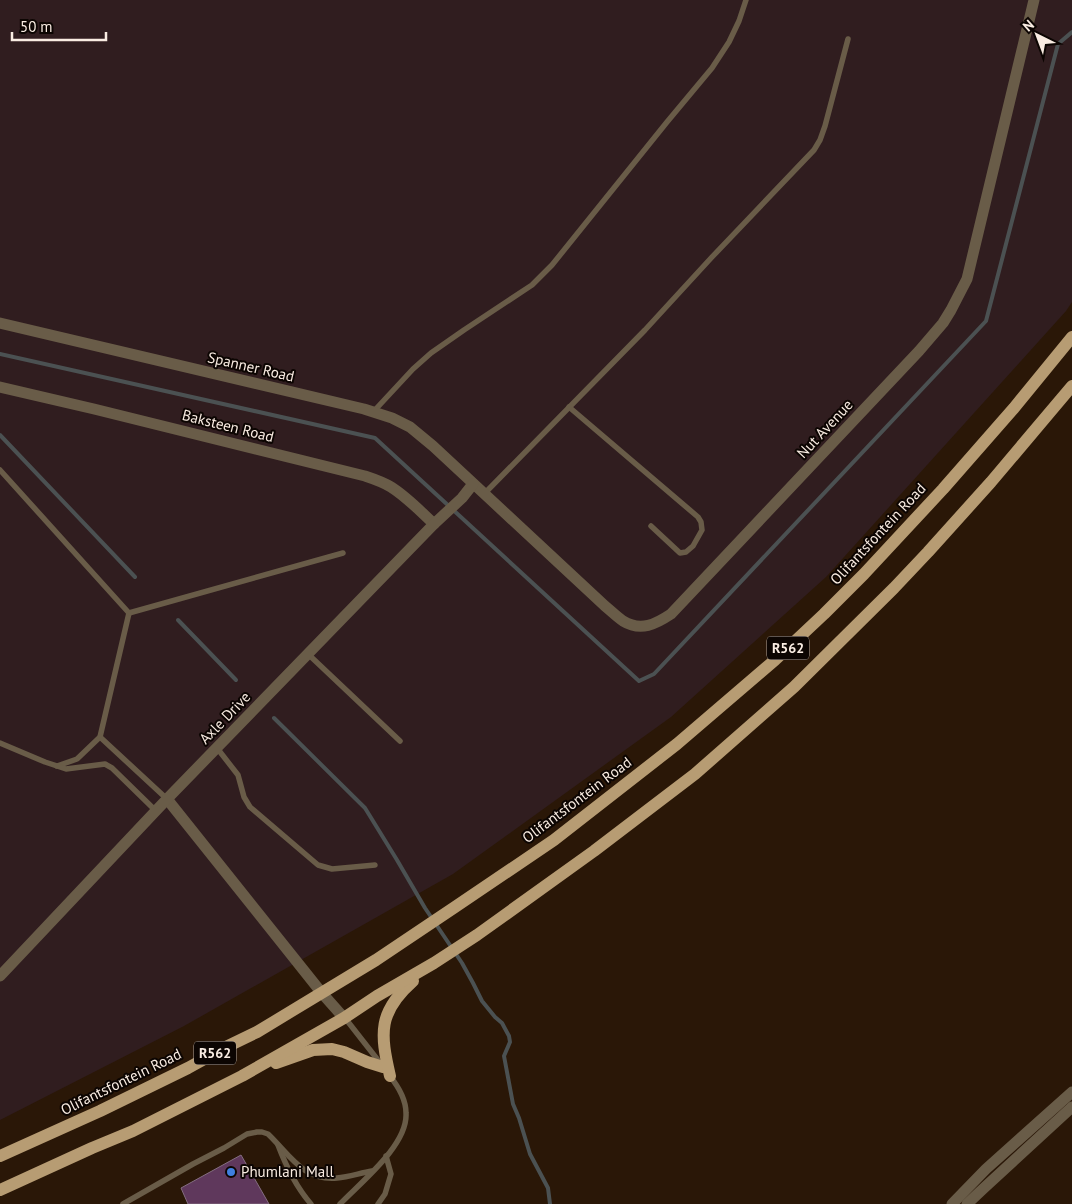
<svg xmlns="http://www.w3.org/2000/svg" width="1072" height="1204" font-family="'PT Sans',sans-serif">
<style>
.industrial{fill:#301d1f}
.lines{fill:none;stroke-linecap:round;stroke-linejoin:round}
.stream{stroke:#4b5152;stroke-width:4}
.building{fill:#5f385c;stroke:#846e81}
.lane{stroke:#695c48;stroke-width:5.5}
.street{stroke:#695c48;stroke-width:11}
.primary{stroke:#b79c73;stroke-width:12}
.shop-dot{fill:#3f7fe0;stroke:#0c0502;stroke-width:2}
.labels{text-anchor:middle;stroke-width:4;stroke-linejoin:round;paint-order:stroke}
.shield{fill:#0c0502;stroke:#b2a79f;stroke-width:1}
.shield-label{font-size:14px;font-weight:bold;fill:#f9ece2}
.street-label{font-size:15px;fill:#f9ece2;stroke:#0c0502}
.poi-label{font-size:15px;fill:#f9ece2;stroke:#0c0502;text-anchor:start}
</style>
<rect width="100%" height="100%" fill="#2a1707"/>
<path class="industrial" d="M 0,0 L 1072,0 L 1072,302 L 1066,311 L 826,577 L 671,717 L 453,874 L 184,1026 L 0,1120 Z"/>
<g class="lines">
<g class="stream">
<path d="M 0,354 L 375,438 L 639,681 L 654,674 L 986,321 L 1058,44 L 1072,32"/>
<path d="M 0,435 L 135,577"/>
<path d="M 178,620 L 236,680"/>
<path d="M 274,718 L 365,808 L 397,860 L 425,908 L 462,963 L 473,983 L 482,1001 L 495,1017 L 502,1023 L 509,1036 L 510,1042 L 504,1056 L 513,1104 L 519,1118 L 530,1154 L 548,1188 L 550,1204"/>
</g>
</g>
<path class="building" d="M 241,1155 L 269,1204 L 188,1204 L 181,1188 Z"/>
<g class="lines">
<g class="lane">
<path d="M 569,407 L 698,517 L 701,522 L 702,530 L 693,546 L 686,552 L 680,553 L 651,526"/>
<path d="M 374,411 L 413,369 L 431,353 L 464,330 L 532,285 L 552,265 L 667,122 L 712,68 L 729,42 L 739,21 L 746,0"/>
<path d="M 0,470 L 129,613 L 100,737 L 77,759 L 57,766"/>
<path d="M 484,494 L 645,330 L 712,257 L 814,150 L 820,140 L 825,126 L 848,39"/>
<path d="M 129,613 L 343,553"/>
<path d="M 308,654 L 400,741"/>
<path d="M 100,737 L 167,799"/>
<path d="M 0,743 L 45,762 L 66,769 L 105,764 L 112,768 L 156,811"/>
<path d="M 217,748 L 238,775 L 244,797 L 250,807 L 318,865 L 332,869 L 375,865"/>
<path d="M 345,1018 L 381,1064"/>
<path d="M 278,1145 C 286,1166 296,1187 311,1204"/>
<path d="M 123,1204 L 193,1164 L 224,1148 L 247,1134 L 257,1132 L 262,1132 L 268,1134 C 290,1155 303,1181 337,1178 C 349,1177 360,1173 372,1171"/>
<path d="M 340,1204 C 361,1182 408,1145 406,1113 C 406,1099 398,1086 389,1075"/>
<path d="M 378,1204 L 385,1194 L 391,1174 L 386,1156"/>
</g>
<g class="street">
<path d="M 0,323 L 364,409 L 392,418 L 410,427 L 433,446 L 605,606 C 611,611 617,617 623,621 C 641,632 656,624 671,614 L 919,351 L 943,323 L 951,310 L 967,279 L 1034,0"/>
<path d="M 0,387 L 94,409 L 365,476 C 374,479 383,482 391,487 C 407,497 420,511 434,524"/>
<path d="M 167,799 L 321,992 L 344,1018"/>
<path d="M 0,976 L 167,799 L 434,524 L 462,498 L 473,484"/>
<path d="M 952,1204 L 986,1169 L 1072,1092"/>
<path d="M 967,1204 L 984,1188 L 1072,1107"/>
</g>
<g class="primary">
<path d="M 276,1063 L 313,1050 L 332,1049 L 344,1052 L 367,1062 L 383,1067"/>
<path d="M 390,1076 C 380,1033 378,1012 413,981"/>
<path d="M 0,1156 L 100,1111 L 188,1068 L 226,1047 L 257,1032 L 376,960 L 455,907 L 554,840 L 677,744 L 775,660 L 824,614 L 864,574 L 943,489 L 1014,408 L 1072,337"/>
<path d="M 0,1190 L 92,1148 L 133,1131 L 242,1076 L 344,1018 L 377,996 L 434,963 L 477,935 L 594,851 L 695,774 L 794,687 L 894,588 L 928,552 L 991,482 L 1072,386"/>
</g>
</g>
<circle class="shop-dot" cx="231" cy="1172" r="5"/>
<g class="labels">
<g class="shield">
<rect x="767" y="636.5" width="42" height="23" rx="4"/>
<rect x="194" y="1041.5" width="42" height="23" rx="4"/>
</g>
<g class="shield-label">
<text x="788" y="653">R562</text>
<text x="215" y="1058">R562</text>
</g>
<g class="street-label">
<text transform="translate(251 367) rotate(13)" y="5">Spanner Road</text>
<text transform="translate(228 426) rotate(14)" y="5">Baksteen Road</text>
<text transform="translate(825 429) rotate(-47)" y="5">Nut Avenue</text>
<text transform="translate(878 534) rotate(-47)" y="5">Olifantsfontein Road</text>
<text transform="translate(225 718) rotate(-46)" y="5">Axle Drive</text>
<text transform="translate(577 800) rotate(-37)" y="5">Olifantsfontein Road</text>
<text transform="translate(121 1082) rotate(-26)" y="5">Olifantsfontein Road</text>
</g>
<g class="poi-label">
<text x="241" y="1177">Phumlani Mall</text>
</g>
</g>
<g transform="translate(1037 35) rotate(318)" stroke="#0c0502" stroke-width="4" paint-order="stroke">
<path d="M0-4L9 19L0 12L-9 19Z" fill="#f9ece2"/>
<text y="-8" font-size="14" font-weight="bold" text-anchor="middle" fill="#f9ece2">N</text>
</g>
<path d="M12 32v8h94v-8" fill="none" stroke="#f9ece2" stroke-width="2.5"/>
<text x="20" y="32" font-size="15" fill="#f9ece2" stroke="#0c0502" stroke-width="4" paint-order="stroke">50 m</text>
</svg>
